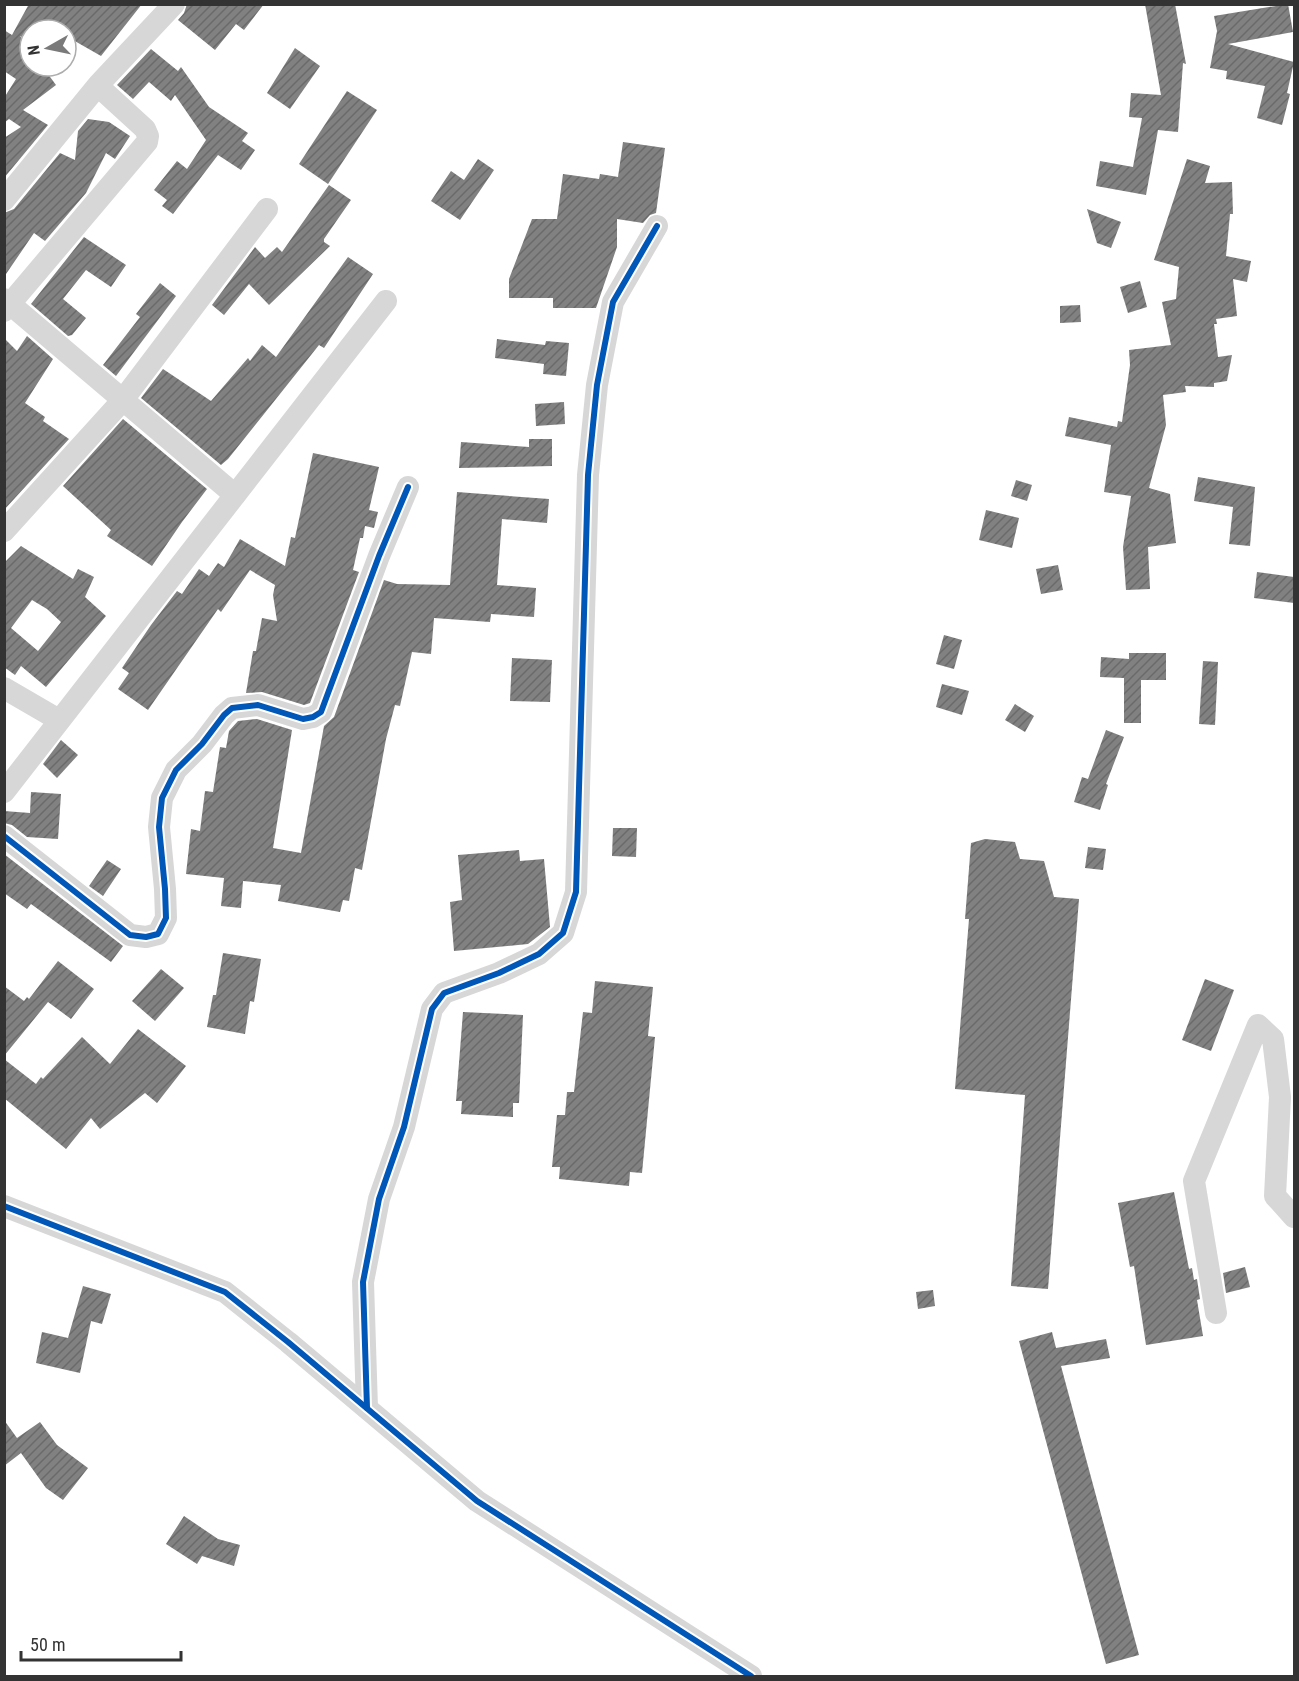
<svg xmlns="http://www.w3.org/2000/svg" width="1299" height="1681" font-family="'Roboto Condensed',sans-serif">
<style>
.building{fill:url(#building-hatch);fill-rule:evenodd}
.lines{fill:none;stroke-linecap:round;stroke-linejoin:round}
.minor{stroke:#d7d7d7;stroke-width:22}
.cycleway-casing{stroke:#fff;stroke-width:10}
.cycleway{stroke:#0057b8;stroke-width:6}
</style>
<defs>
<pattern id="building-hatch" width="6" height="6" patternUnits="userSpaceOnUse" patternTransform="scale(1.5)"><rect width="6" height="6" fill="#818181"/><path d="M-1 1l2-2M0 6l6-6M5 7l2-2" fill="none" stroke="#6a6a6a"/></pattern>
</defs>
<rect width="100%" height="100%" fill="#fff"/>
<g class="building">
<path d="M 29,4 L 142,4 L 101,56 L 66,36 L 66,30 L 54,30 L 42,24 L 39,30 L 30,30 L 30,41 L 20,36 L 30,49 L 30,66 L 42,66 L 56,85 L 23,110 L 48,125 L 4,178 L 4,138 L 21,127 L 9,119 L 4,123 L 4,98 L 16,79 L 4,71 L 4,30 L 12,35 Z"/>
<path d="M 187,4 L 264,4 L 244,30 L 236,24 L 215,50 L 178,20 L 184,13 Z"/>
<path d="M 1145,4 L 1175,4 L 1186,64 L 1183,63 L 1178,132 L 1158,130 L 1146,195 L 1096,186 L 1100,161 L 1133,167 L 1142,118 L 1129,117 L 1131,93 L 1161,95 Z"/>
<path d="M 1288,4 L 1293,32 L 1228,44 L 1294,62 L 1287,93 L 1290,94 L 1282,125 L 1257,118 L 1265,86 L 1226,79 L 1227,71 L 1210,68 L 1217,31 L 1214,16 Z"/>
<path d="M 295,48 L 320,66 L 290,109 L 267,93 Z"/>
<path d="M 151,49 L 178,71 L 181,67 L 209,107 L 248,133 L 242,141 L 255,150 L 241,170 L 218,155 L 173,214 L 162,206 L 167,200 L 154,190 L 177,161 L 187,169 L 206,140 L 175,95 L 171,101 L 149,82 L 133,99 L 117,85 Z"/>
<path d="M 347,91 L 377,110 L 328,184 L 299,164 Z"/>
<path d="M 88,119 L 109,122 L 130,136 L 115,159 L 106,153 L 86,193 L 45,241 L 34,233 L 4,277 L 4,213 L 14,209 L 60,153 L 75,160 L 78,131 Z"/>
<path d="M 623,142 L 665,148 L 656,213 L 650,215 L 643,223 L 617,219 L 617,247 L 596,308 L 553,308 L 553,298 L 509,298 L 509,279 L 532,219 L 557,219 L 563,174 L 599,179 L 600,174 L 618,177 Z"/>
<path d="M 478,159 L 494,170 L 460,220 L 431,201 L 451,171 L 464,180 Z"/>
<path d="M 1187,159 L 1210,166 L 1205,183 L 1232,182 L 1233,214 L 1230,214 L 1226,256 L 1251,261 L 1247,282 L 1233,279 L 1237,316 L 1216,319 L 1217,324 L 1214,324 L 1218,357 L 1232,355 L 1227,381 L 1214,383 L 1214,387 L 1185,386 L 1186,392 L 1163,395 L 1166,425 L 1149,488 L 1170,494 L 1176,543 L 1148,547 L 1150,589 L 1126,590 L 1123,547 L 1131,496 L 1104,492 L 1111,445 L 1065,436 L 1069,417 L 1117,427 L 1118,421 L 1122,422 L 1130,365 L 1129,350 L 1171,345 L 1162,302 L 1176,299 L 1179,267 L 1154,260 Z"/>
<path d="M 329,185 L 351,200 L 324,239 L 324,242 L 330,246 L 269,305 L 249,284 L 224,315 L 212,305 L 255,247 L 265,258 L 277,247 L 282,252 Z"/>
<path d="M 1087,209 L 1121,222 L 1111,248 L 1097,243 Z"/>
<path d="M 84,237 L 126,265 L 111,287 L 86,270 L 63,299 L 86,318 L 72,335 L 68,336 L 31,304 Z"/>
<path d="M 348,257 L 373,274 L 324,348 L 319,345 L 228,459 L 221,465 L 141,398 L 163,369 L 211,401 L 248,358 L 250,361 L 262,345 L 276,357 Z"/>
<path d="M 1140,281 L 1147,307 L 1128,313 L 1120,287 Z"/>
<path d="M 160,283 L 176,296 L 116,376 L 103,365 L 140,317 L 136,314 Z"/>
<path d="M 1080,305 L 1081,322 L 1060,323 L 1060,306 Z"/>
<path d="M 27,336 L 53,359 L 25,403 L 45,417 L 43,421 L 69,439 L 4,510 L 4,338 L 17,351 Z"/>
<path d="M 497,339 L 545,345 L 546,341 L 569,343 L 566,376 L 543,374 L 544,364 L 495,358 Z"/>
<path d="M 564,402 L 565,424 L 536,426 L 535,404 Z"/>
<path d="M 123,419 L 207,489 L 182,522 L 152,566 L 107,536 L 111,530 L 63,486 Z"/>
<path d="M 529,439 L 552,439 L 552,466 L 459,468 L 461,442 L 529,447 Z"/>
<path d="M 313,453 L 379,467 L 369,510 L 378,512 L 374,528 L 365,526 L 363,538 L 360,538 L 353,570 L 359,572 L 310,703 L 304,705 L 262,692 L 246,693 L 253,651 L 256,651 L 262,618 L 277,621 L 273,595 L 275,585 L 250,570 L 221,612 L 218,609 L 148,710 L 118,689 L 129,673 L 122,668 L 151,625 L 177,591 L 182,594 L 199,569 L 209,576 L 218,563 L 224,567 L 240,539 L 285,566 L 291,537 L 295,538 Z"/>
<path d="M 1198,477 L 1255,487 L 1250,546 L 1229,544 L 1233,507 L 1194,501 Z"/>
<path d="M 1016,480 L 1032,485 L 1027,501 L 1011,496 Z"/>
<path d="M 457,492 L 549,499 L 547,523 L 502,519 L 497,585 L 536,588 L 534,617 L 491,614 L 490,622 L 434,618 L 431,654 L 412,652 L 400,706 L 395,705 L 386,739 L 362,870 L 355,868 L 349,901 L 343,900 L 340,912 L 278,901 L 281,885 L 243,881 L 241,908 L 221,906 L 224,878 L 186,874 L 191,829 L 200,831 L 205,791 L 213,792 L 220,747 L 226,748 L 229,731 L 238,721 L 257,719 L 292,730 L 273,848 L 301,853 L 324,726 L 334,717 L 384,580 L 397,584 L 450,585 Z"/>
<path d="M 986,510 L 1019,518 L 1012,548 L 979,540 Z"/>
<path d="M 21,546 L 73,579 L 78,569 L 94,577 L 85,597 L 106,616 L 46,687 L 21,666 L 15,675 L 4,667 L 4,563 ZM 32,600 L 47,609 L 61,622 L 38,651 L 11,628 Z"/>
<path d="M 1058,565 L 1063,590 L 1041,594 L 1036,569 Z"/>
<path d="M 1257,572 L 1294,577 L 1294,603 L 1254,598 Z"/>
<path d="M 944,635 L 962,640 L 954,669 L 936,664 Z"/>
<path d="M 1129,653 L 1166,653 L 1166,680 L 1141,680 L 1141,723 L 1124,723 L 1124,678 L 1100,677 L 1101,657 L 1129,659 Z"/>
<path d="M 512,658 L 552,660 L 550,702 L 510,701 Z"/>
<path d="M 1203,661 L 1218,662 L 1215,725 L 1199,724 Z"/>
<path d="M 942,684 L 969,691 L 962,715 L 936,707 Z"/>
<path d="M 1015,704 L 1034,716 L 1025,732 L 1005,720 Z"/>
<path d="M 1106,730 L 1124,737 L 1106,784 L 1108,785 L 1100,810 L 1074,802 L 1082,777 L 1088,779 Z"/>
<path d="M 61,740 L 78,755 L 57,778 L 43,764 Z"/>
<path d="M 31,792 L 61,794 L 58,839 L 27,837 L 12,825 L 4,823 L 4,811 L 30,813 Z"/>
<path d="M 613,828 L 637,828 L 636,857 L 612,856 Z"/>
<path d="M 985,839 L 1015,842 L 1020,859 L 1044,861 L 1054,897 L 1079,899 L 1048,1289 L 1011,1286 L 1025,1095 L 955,1089 L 969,919 L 965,919 L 971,843 Z"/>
<path d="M 1088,847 L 1106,849 L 1103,870 L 1085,868 Z"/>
<path d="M 519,850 L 520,861 L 544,859 L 550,927 L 528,944 L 454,951 L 450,902 L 462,900 L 458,855 Z"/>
<path d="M 4,854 L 123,946 L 111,962 L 31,904 L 27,909 L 4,893 Z"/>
<path d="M 107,860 L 121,869 L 103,896 L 89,886 Z"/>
<path d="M 223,953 L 261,959 L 254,1002 L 250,1001 L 245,1034 L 207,1027 L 213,995 L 216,995 Z"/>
<path d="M 58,961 L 94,989 L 71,1019 L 48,1002 L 4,1056 L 4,986 L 24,1001 L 27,997 L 29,999 Z"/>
<path d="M 161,969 L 184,988 L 155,1021 L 132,1001 Z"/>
<path d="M 1205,979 L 1234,990 L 1211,1051 L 1182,1040 Z"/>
<path d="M 595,981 L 653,987 L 648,1036 L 655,1037 L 642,1173 L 630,1172 L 629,1186 L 559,1179 L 560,1167 L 552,1167 L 557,1115 L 565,1115 L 567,1092 L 574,1092 L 583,1012 L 592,1013 Z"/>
<path d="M 463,1012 L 523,1015 L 519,1103 L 513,1103 L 513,1117 L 461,1114 L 462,1101 L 456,1101 Z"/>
<path d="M 138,1029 L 186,1066 L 157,1103 L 145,1093 L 100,1129 L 91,1118 L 66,1149 L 4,1098 L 4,1059 L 36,1084 L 41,1077 L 43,1079 L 82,1037 L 110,1064 Z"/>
<path d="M 1174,1192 L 1189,1269 L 1192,1268 L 1194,1280 L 1197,1279 L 1200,1299 L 1197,1300 L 1203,1336 L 1146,1345 L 1134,1266 L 1130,1267 L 1118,1203 Z"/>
<path d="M 1245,1267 L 1250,1287 L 1226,1293 L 1223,1273 Z"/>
<path d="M 83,1286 L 111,1294 L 102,1324 L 91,1321 L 80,1373 L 36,1363 L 42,1332 L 68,1338 Z"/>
<path d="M 933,1290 L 935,1306 L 918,1309 L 916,1292 Z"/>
<path d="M 1052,1332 L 1056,1348 L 1106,1339 L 1110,1358 L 1061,1366 L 1139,1655 L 1106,1664 L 1019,1341 Z"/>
<path d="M 4,1420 L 17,1438 L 40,1422 L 57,1445 L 88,1468 L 63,1500 L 46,1488 L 21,1453 L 4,1466 Z"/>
<path d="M 184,1516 L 218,1539 L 240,1545 L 234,1566 L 202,1556 L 197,1564 L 166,1544 Z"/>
</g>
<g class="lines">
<g class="minor">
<path d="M 4,200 L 99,84 L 174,4"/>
<path d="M 4,299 L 235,495"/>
<path d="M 4,311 L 147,142 L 148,136 L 145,129 L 98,86"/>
<path d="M 4,531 L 122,401 L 267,209"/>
<path d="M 4,688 L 59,720"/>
<path d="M 4,792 L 386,301"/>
<path d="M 4,836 L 130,935 L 146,937 L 158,934 L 166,918 L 165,889 L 159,827 L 162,798 L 176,770 L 202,744 L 224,715 L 232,708 L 258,705 L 303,719 L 313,717 L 321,712 L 379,556 L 408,487"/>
<path d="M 4,1206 L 225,1292 L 288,1342 L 477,1501 L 751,1676"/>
<path d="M 1216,1313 L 1194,1181 L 1258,1025 L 1273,1039 L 1280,1097 L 1275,1196 L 1294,1217"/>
<path d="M 367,1408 L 363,1282 L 379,1199 L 404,1127 L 432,1009 L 444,993 L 499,973 L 539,954 L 563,933 L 576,892 L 588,475 L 597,385 L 613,302 L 657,226"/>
</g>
<defs>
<g id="cycleway">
<path d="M 4,836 L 130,935 L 146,937 L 158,934 L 166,918 L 165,889 L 159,827 L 162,798 L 176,770 L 202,744 L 224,715 L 232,708 L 258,705 L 303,719 L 313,717 L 321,712 L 379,556 L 408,487"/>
<path d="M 4,1206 L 225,1292 L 288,1342 L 477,1501 L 751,1676"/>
<path d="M 367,1408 L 363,1282 L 379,1199 L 404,1127 L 432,1009 L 444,993 L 499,973 L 539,954 L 563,933 L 576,892 L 588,475 L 597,385 L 613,302 L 657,226"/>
</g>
</defs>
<use href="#cycleway" class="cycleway-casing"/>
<use href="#cycleway" class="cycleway"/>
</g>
<rect width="1299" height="1681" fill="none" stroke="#333333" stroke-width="12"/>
<g transform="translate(48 48) rotate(261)"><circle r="28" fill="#ffffff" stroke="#adadad" stroke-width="1.5"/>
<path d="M0-4.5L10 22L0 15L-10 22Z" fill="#7a7a7a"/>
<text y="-9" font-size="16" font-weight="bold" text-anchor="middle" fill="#333333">N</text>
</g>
<path d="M21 1651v9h160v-9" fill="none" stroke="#333333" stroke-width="3"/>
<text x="30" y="1651" font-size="18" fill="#333333" stroke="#ffffff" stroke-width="4.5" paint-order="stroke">50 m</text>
</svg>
